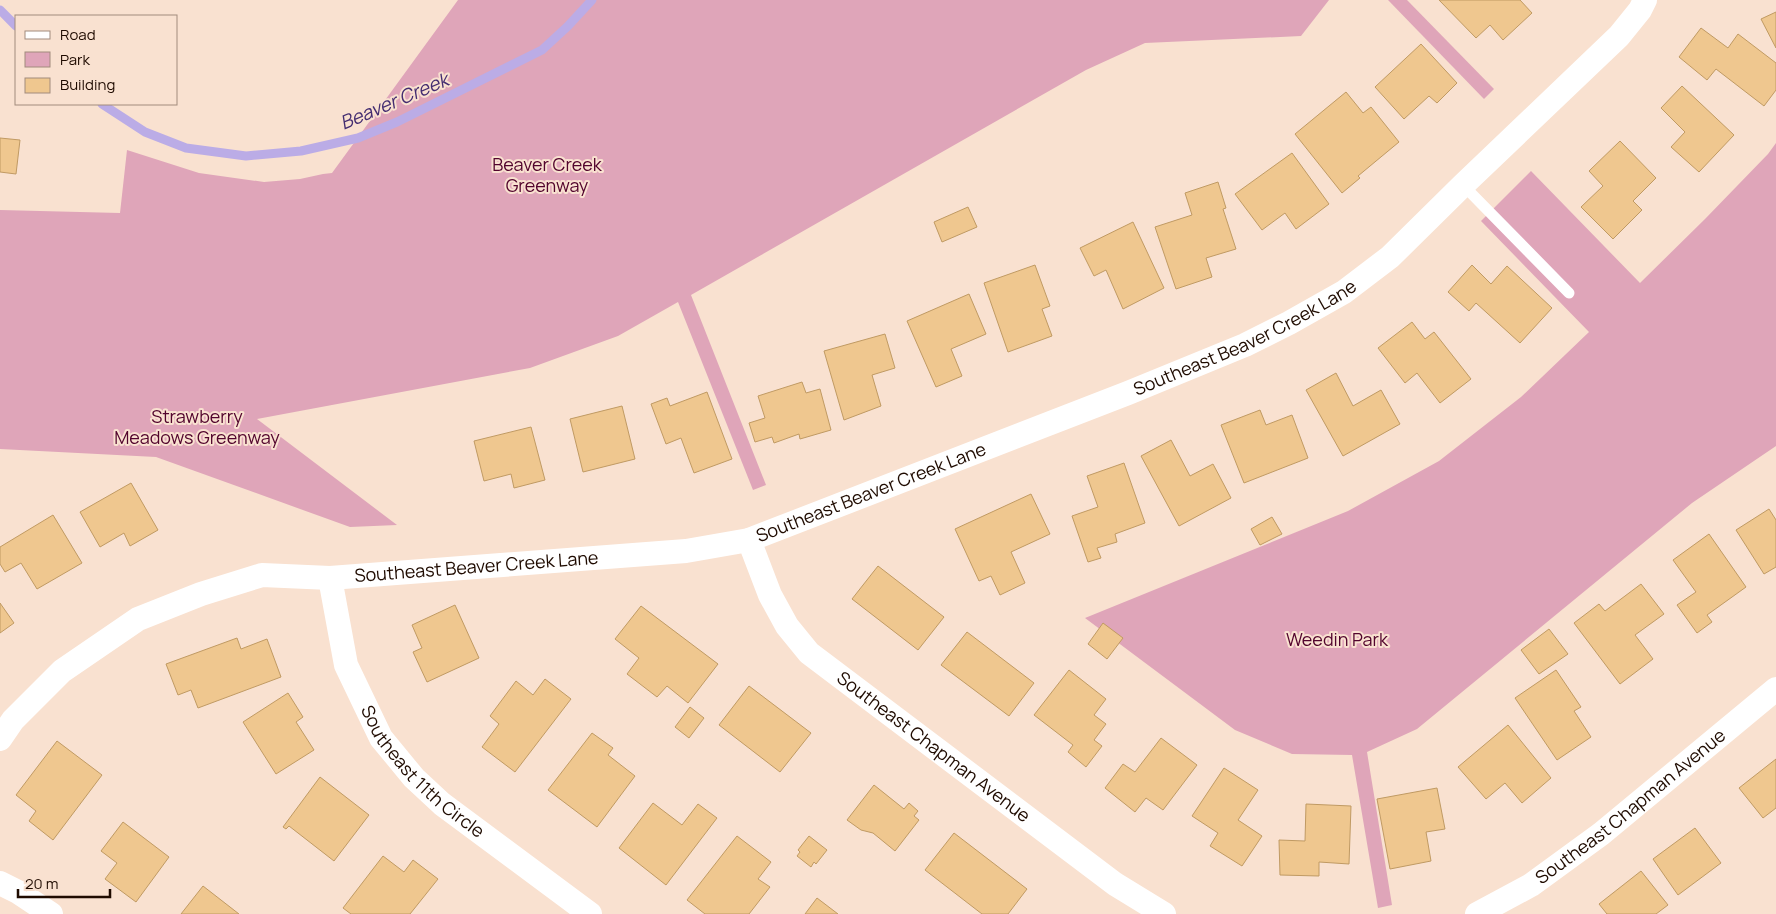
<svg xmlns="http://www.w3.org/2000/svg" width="1776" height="914" font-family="Manrope,sans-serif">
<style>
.green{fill:#dfa5b9}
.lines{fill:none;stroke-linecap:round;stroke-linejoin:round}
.stream{stroke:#bbace6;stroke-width:9}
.building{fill:#efc78f;stroke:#c09a63}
.service{stroke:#fff;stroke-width:11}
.minor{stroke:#fff;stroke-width:24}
.labels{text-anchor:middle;stroke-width:4;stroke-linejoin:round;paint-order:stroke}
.park-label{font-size:18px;fill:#52042d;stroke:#f9e1d0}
.street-label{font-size:18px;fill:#1f0b00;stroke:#f9e1d0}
.water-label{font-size:19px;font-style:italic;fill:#432c70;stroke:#f9e1d0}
</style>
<rect width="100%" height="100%" fill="#f9e1d0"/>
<g class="green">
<path d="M 458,0 L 1329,0 L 1301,36 L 1145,43 L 1086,70 L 691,295 L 766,485 L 753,490 L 678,302 L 618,336 L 530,368 L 257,419 L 397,525 L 350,527 L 156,457 L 0,449 L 0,210 L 120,213 L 127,150 L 199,173 L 264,182 L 300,179 L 323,174 L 332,173 Z"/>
<path d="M 1388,0 L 1407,0 L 1494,89 L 1484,99 Z"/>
<path d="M 1776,143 L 1776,446 L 1692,503 L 1417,729 L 1367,752 L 1392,905 L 1378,908 L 1352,755 L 1292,754 L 1235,730 L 1085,618 L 1348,511 L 1439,461 L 1521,397 L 1589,332 L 1481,221 L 1531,171 L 1640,283 L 1705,219 L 1768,154 Z"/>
</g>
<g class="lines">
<g class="stream">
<path d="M 0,10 L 16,26"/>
<path d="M 102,104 L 145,132 L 186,148 L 246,156 L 301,151 L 358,138 L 397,122 L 542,50 L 568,26 L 592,0"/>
</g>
</g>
<g class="building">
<path d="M 1439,0 L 1520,0 L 1532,13 L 1503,40 L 1490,25 L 1476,38 Z"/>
<path d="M 1776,12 L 1776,48 L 1761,19 Z"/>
<path d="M 1701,28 L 1728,48 L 1738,34 L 1776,63 L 1776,90 L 1764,106 L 1716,69 L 1707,80 L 1679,57 Z"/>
<path d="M 1421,44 L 1457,83 L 1437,103 L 1429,96 L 1404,119 L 1375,87 Z"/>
<path d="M 1682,86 L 1734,135 L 1699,172 L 1671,147 L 1685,132 L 1661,108 Z"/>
<path d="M 1346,92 L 1363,113 L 1371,107 L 1399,142 L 1358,176 L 1360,178 L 1342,193 L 1295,134 Z"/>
<path d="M 0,138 L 20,140 L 16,174 L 0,172 Z"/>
<path d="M 1620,141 L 1656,178 L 1633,201 L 1642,210 L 1613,239 L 1581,207 L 1603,186 L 1589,171 Z"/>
<path d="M 1292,153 L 1329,204 L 1296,229 L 1285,213 L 1262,230 L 1235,194 Z"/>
<path d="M 1218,182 L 1226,208 L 1223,209 L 1236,249 L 1206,258 L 1212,277 L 1176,289 L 1155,227 L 1192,215 L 1185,193 Z"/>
<path d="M 968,207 L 977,227 L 942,242 L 934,222 Z"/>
<path d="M 1133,222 L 1164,288 L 1123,309 L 1106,270 L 1094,276 L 1080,248 Z"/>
<path d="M 1035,265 L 1050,306 L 1042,309 L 1052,336 L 1008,352 L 984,283 Z"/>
<path d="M 1472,265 L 1491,284 L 1507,266 L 1552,308 L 1520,343 L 1476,303 L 1469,311 L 1448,292 Z"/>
<path d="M 969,294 L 986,334 L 951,349 L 962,376 L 936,387 L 907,321 Z"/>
<path d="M 1412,322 L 1425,339 L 1434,332 L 1471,379 L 1440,403 L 1417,373 L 1405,383 L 1378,348 Z"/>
<path d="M 885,334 L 895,368 L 872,375 L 881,406 L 844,420 L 824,351 Z"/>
<path d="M 1336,373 L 1353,406 L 1381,390 L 1400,424 L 1343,456 L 1306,390 Z"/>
<path d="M 802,382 L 806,393 L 820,389 L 831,430 L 800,439 L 799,434 L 774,443 L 772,437 L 755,442 L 749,423 L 765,418 L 758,396 Z"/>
<path d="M 707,392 L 732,459 L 694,473 L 681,438 L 666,444 L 651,404 L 667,398 L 670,406 Z"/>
<path d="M 622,406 L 635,459 L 583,472 L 570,419 Z"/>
<path d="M 1260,410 L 1266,425 L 1292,415 L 1308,458 L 1244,483 L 1221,425 Z"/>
<path d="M 531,427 L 545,480 L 514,488 L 511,474 L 484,481 L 474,441 Z"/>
<path d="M 1171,440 L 1190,476 L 1213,464 L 1231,498 L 1179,526 L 1141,456 Z"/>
<path d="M 1124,463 L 1145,523 L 1115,534 L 1117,542 L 1097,548 L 1101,558 L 1088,562 L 1072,516 L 1098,507 L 1087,476 Z"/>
<path d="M 131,483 L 158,530 L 130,546 L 124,533 L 100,547 L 80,512 Z"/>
<path d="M 1031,494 L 1050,534 L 1011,552 L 1025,583 L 1000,595 L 991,576 L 979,581 L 955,529 Z"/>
<path d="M 1769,509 L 1776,520 L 1776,567 L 1764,574 L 1736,530 Z"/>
<path d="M 53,515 L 82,563 L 37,589 L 21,563 L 5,572 L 0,564 L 0,547 Z"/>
<path d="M 1272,517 L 1282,534 L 1260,545 L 1251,529 Z"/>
<path d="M 1709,534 L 1746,587 L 1707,615 L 1712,622 L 1697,633 L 1677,605 L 1696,592 L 1673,560 Z"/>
<path d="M 878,566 L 944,617 L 918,650 L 852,599 Z"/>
<path d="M 1641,584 L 1664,614 L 1635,635 L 1653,659 L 1620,684 L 1574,623 L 1599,604 L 1605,611 Z"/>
<path d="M 0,603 L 14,623 L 0,633 Z"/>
<path d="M 455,605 L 479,658 L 427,682 L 413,652 L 422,648 L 412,625 Z"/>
<path d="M 641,606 L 718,664 L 688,703 L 667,686 L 657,697 L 627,674 L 639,658 L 615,639 Z"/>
<path d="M 1103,623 L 1123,638 L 1107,659 L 1088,644 Z"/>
<path d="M 1549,629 L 1568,654 L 1539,674 L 1521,650 Z"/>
<path d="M 967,632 L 1034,683 L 1009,716 L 941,665 Z"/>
<path d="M 237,638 L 241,649 L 267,639 L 281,677 L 198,708 L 191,690 L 178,695 L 166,664 Z"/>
<path d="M 1069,670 L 1106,699 L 1094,715 L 1106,724 L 1094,740 L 1102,746 L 1086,767 L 1068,752 L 1073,745 L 1034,715 Z"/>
<path d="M 1556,670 L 1581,707 L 1574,711 L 1591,737 L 1557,760 L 1515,698 Z"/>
<path d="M 545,679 L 571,699 L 515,772 L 482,747 L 499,724 L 490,716 L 516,681 L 533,695 Z"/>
<path d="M 749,686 L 811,733 L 780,772 L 719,725 Z"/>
<path d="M 288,693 L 303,717 L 296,722 L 314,750 L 276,774 L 243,722 Z"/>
<path d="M 690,707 L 704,718 L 689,738 L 675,727 Z"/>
<path d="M 1508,725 L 1551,778 L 1522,803 L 1505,783 L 1486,799 L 1458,767 Z"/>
<path d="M 592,733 L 613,748 L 608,755 L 635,776 L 597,827 L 548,790 Z"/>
<path d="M 1161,738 L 1197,765 L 1163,810 L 1146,798 L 1135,812 L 1105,788 L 1123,764 L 1135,772 Z"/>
<path d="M 57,741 L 102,775 L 53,840 L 29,821 L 36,811 L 16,795 Z"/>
<path d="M 1776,759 L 1776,808 L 1763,818 L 1739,788 Z"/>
<path d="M 1224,768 L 1258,790 L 1238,820 L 1262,836 L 1242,866 L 1210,846 L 1218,833 L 1192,816 Z"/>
<path d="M 320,777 L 369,815 L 334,861 L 289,826 L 286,829 L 283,827 Z"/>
<path d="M 874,785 L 904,809 L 909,803 L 918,811 L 914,816 L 919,820 L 895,851 L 873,833 L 861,830 L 847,820 Z"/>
<path d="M 1437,788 L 1445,829 L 1426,832 L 1431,861 L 1390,869 L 1377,799 Z"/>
<path d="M 653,803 L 682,825 L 698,804 L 717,818 L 666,885 L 619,848 Z"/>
<path d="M 1306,804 L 1351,806 L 1349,864 L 1319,862 L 1319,876 L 1280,875 L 1279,840 L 1305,841 Z"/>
<path d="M 123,822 L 169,857 L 136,902 L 105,879 L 117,863 L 101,851 Z"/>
<path d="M 1695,828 L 1721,863 L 1678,895 L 1653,859 Z"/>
<path d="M 954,833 L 1027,889 L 1008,914 L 982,914 L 925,870 Z"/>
<path d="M 737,836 L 771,862 L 758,879 L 770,887 L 749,914 L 705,914 L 687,900 Z"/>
<path d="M 809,836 L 827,850 L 816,864 L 814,862 L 811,867 L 797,856 L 800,852 L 798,850 Z"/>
<path d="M 383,856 L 404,872 L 413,860 L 438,879 L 410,914 L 351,914 L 343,908 Z"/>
<path d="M 1641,871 L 1668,905 L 1656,914 L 1607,914 L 1599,904 Z"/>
<path d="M 203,886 L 239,914 L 181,914 Z"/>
<path d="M 817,898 L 838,914 L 805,914 Z"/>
</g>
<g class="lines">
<path class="service" d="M 1463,185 L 1569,293"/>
<g class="minor">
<path id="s1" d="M 749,540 L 770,595 L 787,626 L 809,653 L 1115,884 L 1164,914"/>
<path id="s2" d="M 330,578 L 346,665 L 381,738 L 414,778 L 442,804 L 590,914"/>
<path id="s3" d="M 0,739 L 13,720 L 62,671 L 138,619 L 201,594 L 262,575 L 330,578 L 686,551 L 749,540 L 1128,393 L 1245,345 L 1289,323 L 1344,292 L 1390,257 L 1463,185 L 1619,36 L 1640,10 L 1645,0"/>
<path d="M 0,883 L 18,892 L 51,914"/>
<path id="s4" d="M 1477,914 L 1531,885 L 1601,834 L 1776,689"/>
</g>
</g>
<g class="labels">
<g class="park-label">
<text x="547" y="171">Beaver Creek<tspan x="547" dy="21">Greenway</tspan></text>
<text x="197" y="423">Strawberry<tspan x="197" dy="21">Meadows Greenway</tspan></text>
<text x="1337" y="646">Weedin Park</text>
</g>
<g class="street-label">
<text dy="6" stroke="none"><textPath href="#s3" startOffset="1341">Southeast Beaver Creek Lane</textPath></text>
<text dy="6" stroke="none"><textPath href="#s3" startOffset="936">Southeast Beaver Creek Lane</textPath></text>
<text dy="6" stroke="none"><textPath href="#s3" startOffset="531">Southeast Beaver Creek Lane</textPath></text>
<text dy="6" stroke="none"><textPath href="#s1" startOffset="285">Southeast Chapman Avenue</textPath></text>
<text dy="6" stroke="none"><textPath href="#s2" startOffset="222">Southeast 11th Circle</textPath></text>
<text dy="6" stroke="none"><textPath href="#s4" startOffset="188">Southeast Chapman Avenue</textPath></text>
</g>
<g class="water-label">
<text transform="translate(394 101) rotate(-23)" y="7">Beaver Creek</text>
</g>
</g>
<rect x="15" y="15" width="162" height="90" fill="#f9e1d0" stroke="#a28b7d"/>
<rect x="25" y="31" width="25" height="8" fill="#ffffff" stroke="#a28b7d"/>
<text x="60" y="40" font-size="15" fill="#1f0b00">Road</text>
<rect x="25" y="52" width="25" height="15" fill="#dfa5b9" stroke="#a28b7d"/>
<text x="60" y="65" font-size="15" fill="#1f0b00">Park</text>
<rect x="25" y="78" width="25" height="15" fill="#efc78f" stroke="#a28b7d"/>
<text x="60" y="90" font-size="15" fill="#1f0b00">Building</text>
<path d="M18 889v8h92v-8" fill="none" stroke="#1f0b00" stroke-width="2.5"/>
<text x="25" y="889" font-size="15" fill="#1f0b00" stroke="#f9e1d0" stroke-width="4" paint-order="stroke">20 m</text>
</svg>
